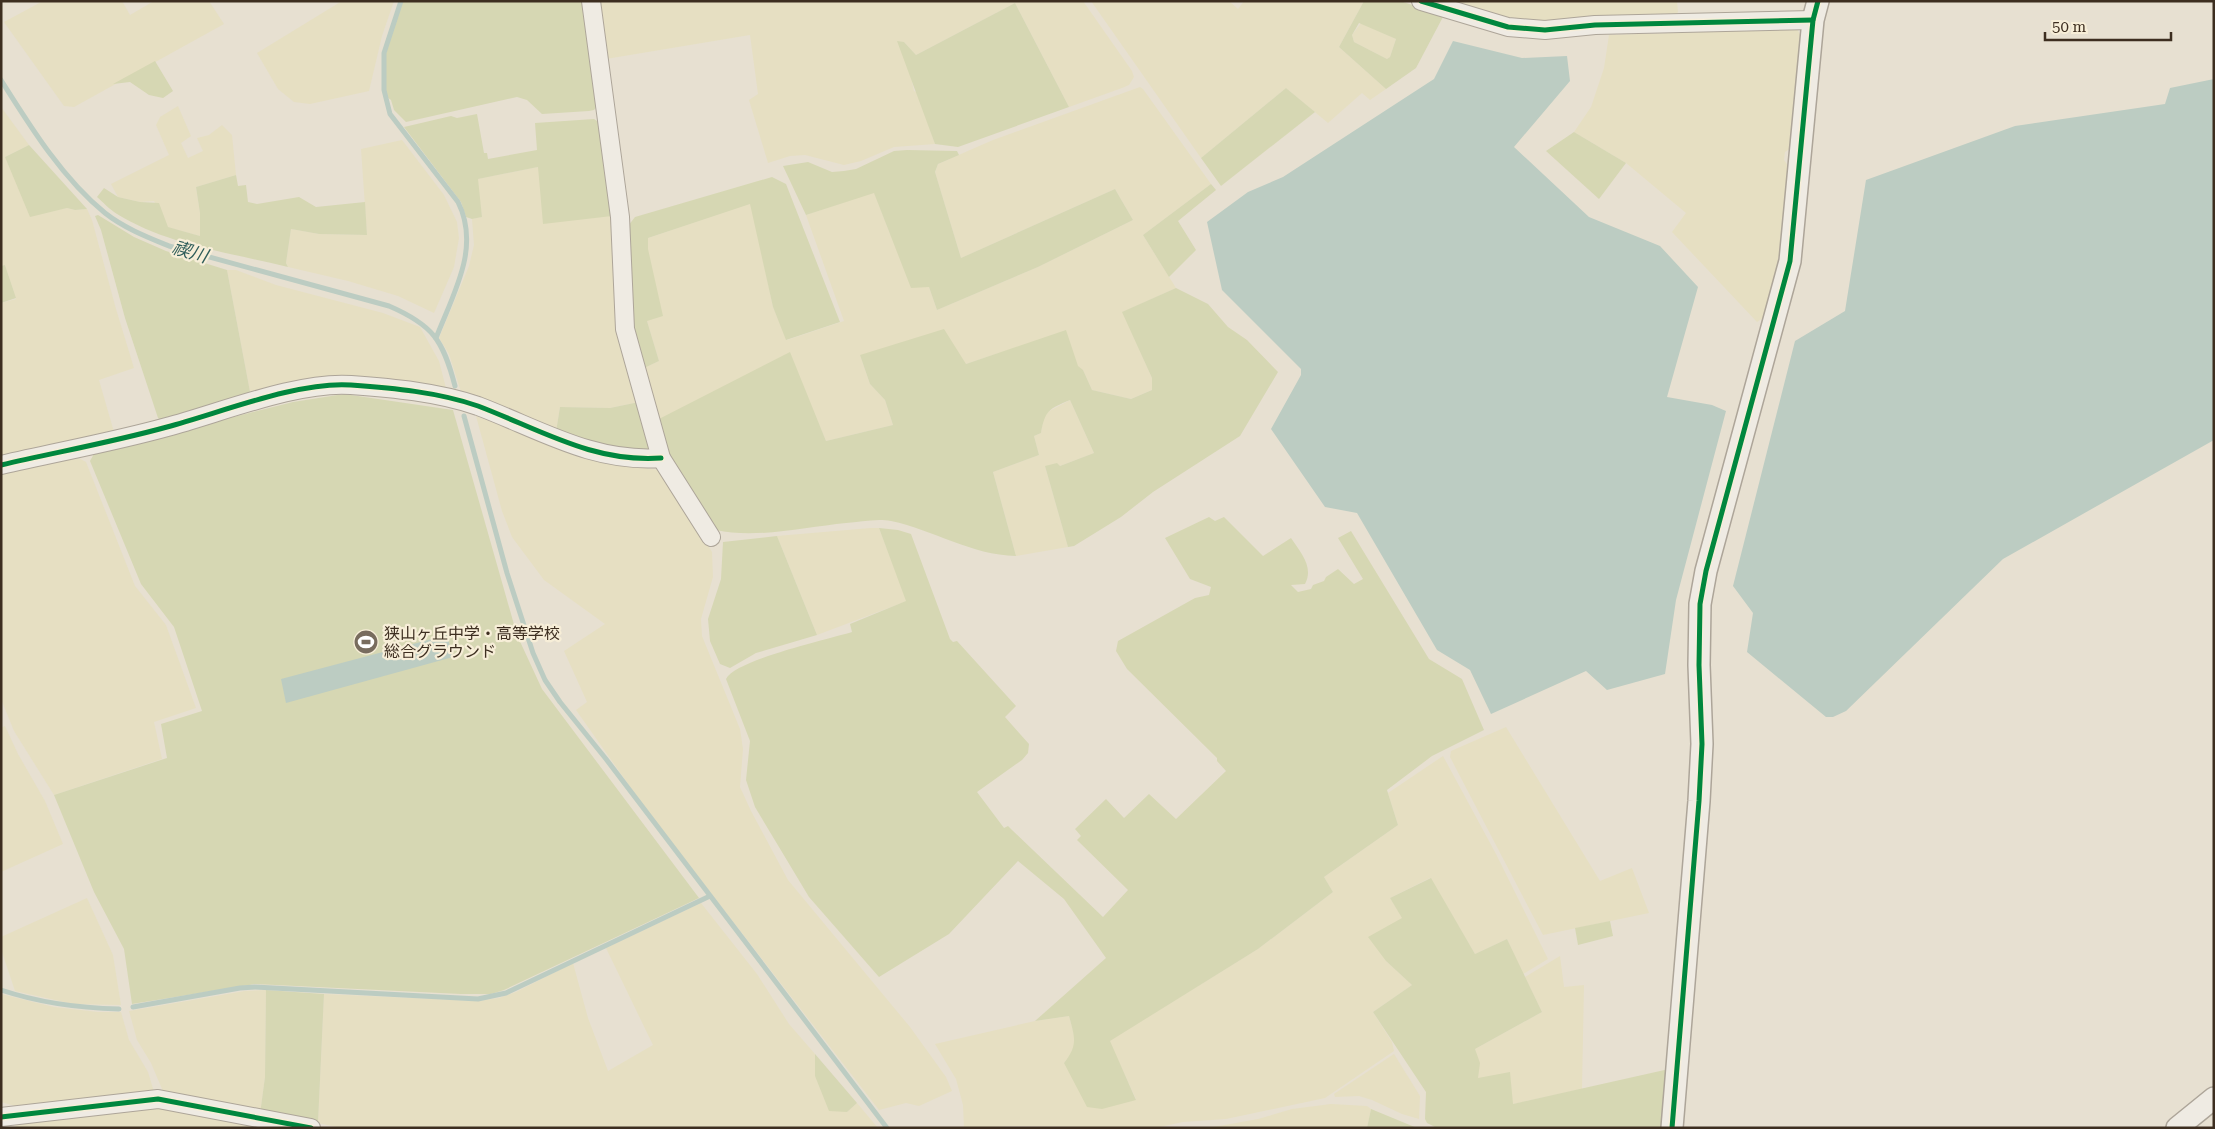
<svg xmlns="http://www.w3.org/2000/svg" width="2215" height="1129" font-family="'Roboto Serif','Noto Sans JP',serif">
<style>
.farmland{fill:#e6dfc2}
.green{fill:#d6d7b3;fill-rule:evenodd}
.water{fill:#bcccc2}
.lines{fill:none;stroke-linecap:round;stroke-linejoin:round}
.stream{stroke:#bcccc2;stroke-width:5}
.minor-casing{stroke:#ada599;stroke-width:20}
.tertiary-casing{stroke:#ada599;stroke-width:24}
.minor{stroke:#efebe3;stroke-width:18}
.tertiary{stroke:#efebe3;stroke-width:21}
.cycleway-casing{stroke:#f7eed8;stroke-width:8}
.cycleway{stroke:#00873e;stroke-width:5}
.labels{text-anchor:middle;stroke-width:4.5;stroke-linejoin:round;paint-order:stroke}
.poi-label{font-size:16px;fill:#3d2e20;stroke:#f7eed8;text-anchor:start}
.water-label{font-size:18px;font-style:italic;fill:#2f5d5a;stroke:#f7eed8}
</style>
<rect width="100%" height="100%" fill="#e7e0d1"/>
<g class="farmland">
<path d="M 43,1 L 122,1 L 130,15 L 154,1 L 209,1 L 224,24 L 74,107 L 64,106 L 4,22 Z"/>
<path d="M 342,1 L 394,1 L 382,36 L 369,91 L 310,104 L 294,102 L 278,89 L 257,53 Z"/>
<path d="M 598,1 L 1083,1 L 1132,71 L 1134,77 L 1129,85 L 1122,88 L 1069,107 L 1015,3 L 916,55 L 904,42 L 914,91 L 918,93 L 935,144 L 894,147 L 861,161 L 844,165 L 805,155 L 790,156 L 768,163 L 749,100 L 758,94 L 750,35 L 606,59 Z"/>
<path d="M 1091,1 L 1229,1 L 1238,9 L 1244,1 L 1364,1 L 1339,47 L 1386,89 L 1370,100 L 1362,93 L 1328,123 L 1286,88 L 1201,158 Z"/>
<path d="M 1451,1 L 1677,1 L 1678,12 L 1676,15 L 1541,21 L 1498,16 Z"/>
<path d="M 1361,23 L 1396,39 L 1390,57 L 1387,59 L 1354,42 L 1352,35 Z"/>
<path d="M 1797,29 L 1802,38 L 1791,148 L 1785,152 L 1784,160 L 1789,167 L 1780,250 L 1766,316 L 1757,322 L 1672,232 L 1686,213 L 1626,163 L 1574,132 L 1591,107 L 1604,68 L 1609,35 Z"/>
<path d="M 1140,87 L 1143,89 L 1211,184 L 1143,235 L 1176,288 L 1123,312 L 1152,378 L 1152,390 L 1131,399 L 1092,390 L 1083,370 L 999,353 L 966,364 L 860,355 L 870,384 L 885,400 L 893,425 L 826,441 L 816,417 L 657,420 L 642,369 L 659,361 L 647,321 L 648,238 L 751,203 L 773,307 L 787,340 L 844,321 L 806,215 L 874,192 L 890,234 L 929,287 L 937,310 L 1038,267 L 1133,220 L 1115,189 L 961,258 L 935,172 L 938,164 L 993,140 Z"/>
<path d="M 178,106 L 191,136 L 181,143 L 188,158 L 203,151 L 197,138 L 209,135 L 222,125 L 232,135 L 236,175 L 196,187 L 200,213 L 200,236 L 167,227 L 154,201 L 140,202 L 118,197 L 111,184 L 169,155 L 156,125 L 160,117 Z"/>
<path d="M 1,107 L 29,145 L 5,157 L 55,210 L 67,208 L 75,210 L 87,209 L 92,220 L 116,309 L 134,368 L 99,380 L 114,432 L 1,457 L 1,303 L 16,299 L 5,265 L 1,266 Z"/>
<path d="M 402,140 L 444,195 L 457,222 L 459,238 L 454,267 L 434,313 L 398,296 L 348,281 L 288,267 L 286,263 L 291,229 L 319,234 L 367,235 L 361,149 Z"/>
<path d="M 538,167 L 612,216 L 619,275 L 618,341 L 639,402 L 610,408 L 560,407 L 556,432 L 462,395 L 449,354 L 439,338 L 469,266 L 474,245 L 472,219 L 482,217 L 477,179 Z"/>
<path d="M 227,270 L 236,270 L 276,285 L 383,313 L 420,327 L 439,361 L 447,392 L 400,384 L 251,397 Z"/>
<path d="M 1070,400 L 1094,453 L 1060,466 L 1045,466 L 1068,547 L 1016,556 L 993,472 L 1039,455 L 1034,436 L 1041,433 L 1044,414 Z"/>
<path d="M 476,416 L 590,459 L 664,471 L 712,552 L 713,577 L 701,619 L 702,636 L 740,729 L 743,749 L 740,787 L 751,811 L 788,880 L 910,1027 L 946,1077 L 952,1091 L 919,1106 L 906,1103 L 879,1110 L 645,808 L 576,710 L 587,702 L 564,651 L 605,624 L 544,580 L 512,537 L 502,511 Z"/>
<path d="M 75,456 L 86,462 L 135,586 L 166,625 L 196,708 L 154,722 L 162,759 L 54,795 L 14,731 L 1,699 L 1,473 Z"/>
<path d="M 871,528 L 879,528 L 907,601 L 817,635 L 777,536 Z"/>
<path d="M 5,726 L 18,754 L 45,801 L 63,844 L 1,872 L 1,728 Z"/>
<path d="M 1506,727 L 1600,881 L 1632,868 L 1649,913 L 1543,935 L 1450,757 L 1451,751 Z"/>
<path d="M 1443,756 L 1496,854 L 1548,959 L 1523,974 L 1507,939 L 1475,954 L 1430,878 L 1390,898 L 1403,918 L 1386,961 L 1412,985 L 1373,1012 L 1392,1042 L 1394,1051 L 1325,1098 L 1226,1119 L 1183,1122 L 1155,1128 L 1020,1126 L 964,1128 L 963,1105 L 956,1079 L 935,1044 L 1035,1021 L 1069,1016 L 1075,1038 L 1074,1051 L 1064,1063 L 1136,1099 L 1109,1041 L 1258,949 L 1333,892 L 1324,877 L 1398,825 L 1388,793 Z"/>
<path d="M 87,898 L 113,955 L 121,1005 L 73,1004 L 15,991 L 1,949 L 1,937 Z"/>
<path d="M 701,903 L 757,974 L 789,1024 L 815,1054 L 815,1076 L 847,1112 L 857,1103 L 878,1128 L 341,1128 L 318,1123 L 324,994 L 478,1001 L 499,998 L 516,992 L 573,963 L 588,1018 L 608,1071 L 653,1045 L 606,948 Z"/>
<path d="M 1560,956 L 1564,987 L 1584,985 L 1582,1089 L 1513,1104 L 1478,1078 L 1475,1049 L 1542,1012 L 1525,977 Z"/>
<path d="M 266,990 L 265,1077 L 260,1114 L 165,1096 L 151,1063 L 137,1040 L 129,1011 L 245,991 Z"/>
<path d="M 1,994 L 54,1007 L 98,1012 L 121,1012 L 129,1040 L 148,1072 L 155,1095 L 22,1108 L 1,1102 Z"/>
<path d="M 1394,1054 L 1420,1096 L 1419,1119 L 1402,1114 L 1372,1100 L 1359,1096 L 1335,1097 L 1334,1094 Z"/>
<path d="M 1331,1104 L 1367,1106 L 1371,1109 L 1367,1128 L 1208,1128 L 1258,1119 L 1292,1109 Z"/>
<path d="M 145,1105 L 282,1128 L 17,1128 L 11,1119 Z"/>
</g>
<g class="green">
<path d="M 402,1 L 585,1 L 599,104 L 594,110 L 589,111 L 542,114 L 527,100 L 517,97 L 406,122 L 394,110 L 391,100 L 387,97 C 378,64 391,33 402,1 Z"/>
<path d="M 1364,1 L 1400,1 L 1444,15 L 1416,68 L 1386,89 L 1339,47 ZM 1359,23 L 1396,39 L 1390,57 L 1387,59 L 1354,42 L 1352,35 Z"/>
<path d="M 1015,3 L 1069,107 L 958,147 L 935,144 L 897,41 L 904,42 L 916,55 Z"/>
<path d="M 155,61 L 173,91 L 163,98 L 149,95 L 130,82 L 113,84 Z"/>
<path d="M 1286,88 L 1315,112 L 1221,186 L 1201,158 Z"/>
<path d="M 477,114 L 484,153 L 487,153 L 488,159 L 537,150 L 535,123 L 594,119 L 600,123 L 612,216 L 543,224 L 538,167 L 478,179 L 482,217 L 472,219 L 466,217 L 461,202 L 404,127 L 451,116 L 457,118 Z"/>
<path d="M 1574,132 L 1626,163 L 1599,199 L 1546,151 Z"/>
<path d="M 29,145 L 87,209 L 75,210 L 67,208 L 30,217 L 5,157 Z"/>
<path d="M 907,150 L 957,151 L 959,155 L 938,164 L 935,172 L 961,258 L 1115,189 L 1133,220 L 1038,267 L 937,310 L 929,287 L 911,288 L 874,193 L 806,215 L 783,166 L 808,162 L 832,172 L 844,171 L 856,169 L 894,151 Z"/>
<path d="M 236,175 L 238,186 L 246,185 L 248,202 L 257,204 L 299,197 L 316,207 L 365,202 L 367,235 L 319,234 L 291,229 L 286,263 L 288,267 C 232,253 167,245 117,214 C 110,210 103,202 97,197 L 104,188 L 118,197 L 140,202 L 159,203 L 168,227 L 200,236 L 200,213 L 196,187 Z"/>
<path d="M 772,177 L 786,184 L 840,322 L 786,340 L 773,307 L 750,204 L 648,238 L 648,249 L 663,316 L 647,321 L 659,361 L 642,369 L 630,330 L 628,226 L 635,217 Z"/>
<path d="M 1211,184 L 1216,190 L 1178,221 L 1196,250 L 1169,277 L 1143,235 Z"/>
<path d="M 98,215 L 134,237 L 166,251 L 227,270 L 251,397 L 164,422 L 158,418 L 125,318 L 101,230 L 95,216 Z"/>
<path d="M 5,265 L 16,298 L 1,303 L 1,266 Z"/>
<path d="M 1176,288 L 1208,304 L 1228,327 L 1247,340 L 1278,372 L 1240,436 L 1153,492 L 1121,517 L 1074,546 L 1068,547 L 1045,466 L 1057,463 L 1060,466 L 1094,453 L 1070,400 C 1049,409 1045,410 1041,433 L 1034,436 L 1039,455 L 993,472 L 1016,556 C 971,555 934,530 891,521 C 877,518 860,522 846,523 C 806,527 755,539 716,530 L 671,468 L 657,420 L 790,352 L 826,441 L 893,425 L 885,400 L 870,384 L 860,355 L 944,329 L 966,364 L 1066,330 L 1078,366 L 1083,370 L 1092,390 L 1131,399 L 1152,390 L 1152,378 L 1122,312 Z"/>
<path d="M 344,394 L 453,410 L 517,635 L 542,689 L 699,898 L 504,990 L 491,994 L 461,994 L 255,984 L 132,1004 L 124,949 L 94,892 L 54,795 L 167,758 L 161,724 L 202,711 L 174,627 L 141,584 L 90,461 L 95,452 L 293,402 Z"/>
<path d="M 639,402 L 649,448 L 643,454 L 608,450 L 556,432 L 560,407 L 610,408 Z"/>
<path d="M 1209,517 L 1215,521 L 1224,517 L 1263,556 L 1291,538 C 1301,553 1314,567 1305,584 L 1291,585 L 1298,592 L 1311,589 L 1313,585 L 1324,581 L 1326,577 L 1338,569 L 1354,584 L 1363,579 L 1338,538 L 1351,531 L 1429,659 L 1462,679 L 1484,730 L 1432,756 L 1387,790 L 1398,825 L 1324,877 L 1333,892 L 1258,949 L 1110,1041 L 1136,1100 L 1102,1109 L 1087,1107 L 1064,1063 C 1078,1045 1075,1038 1069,1016 L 1035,1021 L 1106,958 L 1064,899 L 1018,861 L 949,934 L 879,977 L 809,897 L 755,807 L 746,780 L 750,741 L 726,679 C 735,660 829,639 852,632 L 850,624 L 906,601 L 879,528 L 898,530 L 911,534 L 950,639 L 953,642 L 957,641 L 1016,706 L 1005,717 L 1029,744 L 1028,753 L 1022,760 L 977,792 L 1004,828 L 1008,826 L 1012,830 L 1103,917 L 1128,890 L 1077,840 L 1081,836 L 1075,829 L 1106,799 L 1124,818 L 1149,794 L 1176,819 L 1226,771 L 1217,761 L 1217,758 L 1127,669 L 1116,651 L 1118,641 L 1195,598 L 1209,595 L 1211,587 L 1190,579 L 1165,538 Z"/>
<path d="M 777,536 L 817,635 L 756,653 L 730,668 L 720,664 L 710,641 L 708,619 L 721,579 L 723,542 Z"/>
<path d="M 1431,878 L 1475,954 L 1507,939 L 1542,1012 L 1475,1049 L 1480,1063 L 1478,1078 L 1510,1072 L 1513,1104 L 1669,1069 L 1663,1128 L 1437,1128 L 1427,1123 L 1425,1119 L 1426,1092 L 1373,1012 L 1412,985 L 1386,961 L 1368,937 L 1402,918 L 1390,898 Z"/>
<path d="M 1610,921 L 1613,936 L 1578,945 L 1575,928 Z"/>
<path d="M 266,990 L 324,994 L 318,1123 L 260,1114 L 265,1077 Z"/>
<path d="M 815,1054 L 857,1103 L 847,1112 L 829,1111 L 815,1076 Z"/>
<path d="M 1371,1109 L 1417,1128 L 1367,1128 Z"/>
</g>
<g class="water">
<path d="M 1453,41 L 1522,58 L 1567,56 L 1570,81 L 1514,147 L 1589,217 L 1660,246 L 1698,287 L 1667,397 L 1712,405 L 1726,411 L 1676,600 L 1665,674 L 1607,690 L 1586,671 L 1491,714 L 1470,670 L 1437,650 L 1357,513 L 1325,507 L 1271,429 L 1301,375 L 1301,369 L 1222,290 L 1207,222 L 1248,192 L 1283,177 L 1434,79 Z"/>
<path d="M 2214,79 L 2214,440 L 2003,559 L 1846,711 L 1833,717 L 1826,717 L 1747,652 L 1753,613 L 1733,586 L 1795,341 L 1845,311 L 1866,180 L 2015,126 L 2165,104 L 2170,88 Z"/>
<path d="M 447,635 L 453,657 L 286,703 L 281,679 Z"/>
</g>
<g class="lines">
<g class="stream">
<path d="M 401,1 L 384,53 L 384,90 L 390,114 L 458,202 C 481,248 453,294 436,338"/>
<path d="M 1,80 C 30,126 62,178 105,213 C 124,228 147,237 169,246 L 389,306 C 433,325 443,340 455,386"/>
<path d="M 464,416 L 507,573 L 533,653 L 545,680 L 560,702 L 606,759 L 887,1128"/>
<path d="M 1,990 C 40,1003 78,1008 119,1009"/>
<path d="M 133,1007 L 240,988 L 255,987 L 478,999 L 506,993 L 710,896"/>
</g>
<defs>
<g id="minor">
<path d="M 591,1 L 620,217 L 625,329 L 661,458 L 711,537"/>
<path d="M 1421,1 L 1508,27 L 1545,30 L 1595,25 L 1813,20"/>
<path d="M 1,465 C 57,452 113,442 167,427 C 220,413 298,381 351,385 C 392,388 438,392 478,406 C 539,429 593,463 661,458"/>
<path d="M 1,1117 L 158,1099 L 311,1128"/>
</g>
<g id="tertiary">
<path d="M 1672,1128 L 1699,801 L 1702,744 L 1699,665 L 1700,604 L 1706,571 L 1790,261 L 1813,20 L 1818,1"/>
<path d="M 2177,1128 L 2214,1098"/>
</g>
</defs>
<use href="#minor" class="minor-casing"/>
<use href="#tertiary" class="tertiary-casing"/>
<use href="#minor" class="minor"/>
<use href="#tertiary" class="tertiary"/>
<defs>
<g id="cycleway">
<path d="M 1421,1 L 1508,27 L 1545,30 L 1595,25 L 1813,20"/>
<path d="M 1,465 C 57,452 113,442 167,427 C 220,413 298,381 351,385 C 392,388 438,392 478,406 C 539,429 593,463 661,458"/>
<path d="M 1,1117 L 158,1099 L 311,1128"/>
<path d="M 1672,1128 L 1699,801 L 1702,744 L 1699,665 L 1700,604 L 1706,571 L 1790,261 L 1813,20 L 1818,1"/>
</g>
</defs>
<use href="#cycleway" class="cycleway-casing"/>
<use href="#cycleway" class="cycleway"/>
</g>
<defs>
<symbol id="stadium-disc" viewBox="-11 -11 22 22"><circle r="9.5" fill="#786c5e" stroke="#f7eed8"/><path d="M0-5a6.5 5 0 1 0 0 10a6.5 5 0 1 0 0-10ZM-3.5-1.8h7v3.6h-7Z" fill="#fff"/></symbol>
</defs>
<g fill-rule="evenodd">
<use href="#stadium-disc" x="352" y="628" width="28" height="28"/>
</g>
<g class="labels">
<g class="poi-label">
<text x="384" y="639">狭山ヶ丘中学・高等学校<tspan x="384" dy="18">総合グラウンド</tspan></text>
</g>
<g class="water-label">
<text transform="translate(190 252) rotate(16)" y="6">禊川</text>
</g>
</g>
<rect width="2215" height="1129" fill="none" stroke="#3d2e20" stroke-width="5"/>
<path d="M2045 32v8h126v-8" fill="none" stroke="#3d2e20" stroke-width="2.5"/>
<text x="2052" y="32" font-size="15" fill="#3d2e20" stroke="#f7eed8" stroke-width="4" paint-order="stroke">50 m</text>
</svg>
